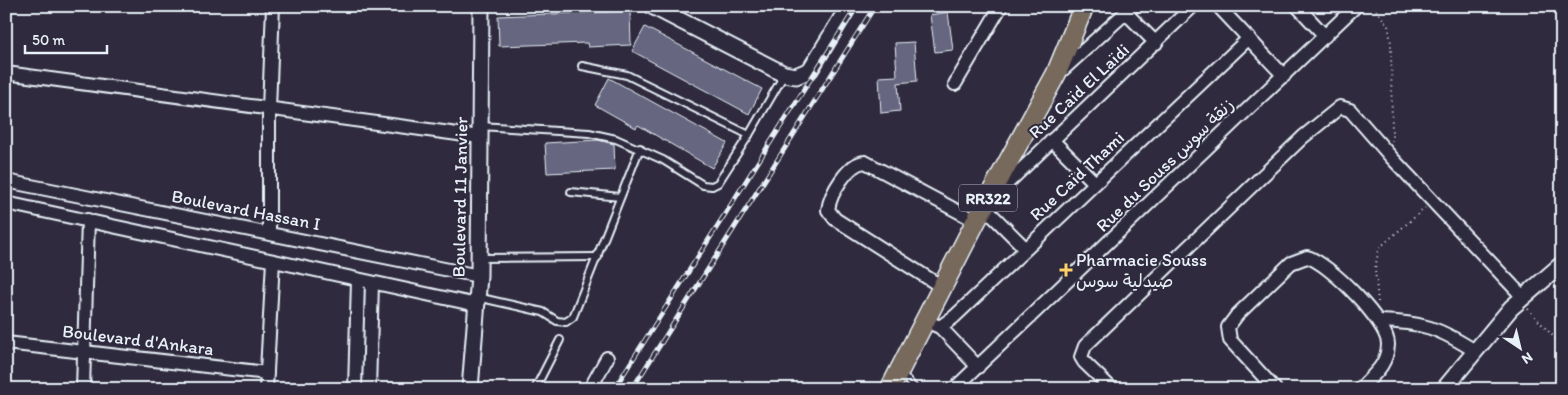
<svg xmlns="http://www.w3.org/2000/svg" width="1568" height="395" font-family="Itim,'Playpen Sans Arabic',sans-serif">
<style>
.building{fill:#666680;stroke:#e8f1f8}
.lines{fill:none;stroke-linecap:round;stroke-linejoin:round}
.service-casing{stroke:#e8f1f8;stroke-width:10}
.minor-casing{stroke:#e8f1f8;stroke-width:16}
.tertiary-casing{stroke:#e8f1f8;stroke-width:19}
.primary-casing{stroke:#e8f1f8;stroke-width:22}
.path{stroke:#e8f1f8;stroke-width:2;stroke-dasharray:1 4;stroke-linecap:butt}
.service{stroke:#2f2a3d;stroke-width:6}
.minor{stroke:#2f2a3d;stroke-width:12}
.tertiary{stroke:#2f2a3d;stroke-width:15}
.primary{stroke:#77695c;stroke-width:19}
.rail-casing{stroke:#e8f1f8;stroke-width:5}
.rail{stroke:#2f2a3d;stroke-width:3;stroke-dasharray:9;stroke-linecap:butt}
.poi-dot{fill:#ffd166;stroke:#2f2a3d;stroke-width:2}
.labels{text-anchor:middle;stroke-width:4;stroke-linejoin:round;paint-order:stroke}
.shield{fill:#2f2a3d;stroke:#b0b5c0;stroke-width:1}
.shield-label{font-size:16px;font-weight:bold;fill:#e8f1f8}
.street-label{font-size:18px;fill:#e8f1f8;stroke:#2f2a3d}
.poi-label{font-size:18px;fill:#e8f1f8;stroke:#2f2a3d;text-anchor:start}
</style>
<rect width="100%" height="100%" fill="#2f2a3d"/>
<filter id="ink" filterUnits="userSpaceOnUse"><feTurbulence type="fractalNoise" baseFrequency=".02" numOctaves="2"/><feDisplacementMap in="SourceGraphic" scale="10" xChannelSelector="R" yChannelSelector="G"/><feConvolveMatrix kernelMatrix="1 2 1 2 8 2 1 2 1" color-interpolation-filters="sRGB"/></filter>
<g filter="url(#ink)">
<g class="building">
<path d="M 630,11 L 631,45 L 588,47 L 587,43 L 499,46 L 498,16 Z"/>
<path d="M 948,12 L 953,50 L 935,52 L 930,15 Z"/>
<path d="M 645,27 L 762,89 L 749,114 L 632,51 Z"/>
<path d="M 914,42 L 917,81 L 898,83 L 900,111 L 881,113 L 879,77 L 897,76 L 895,43 Z"/>
<path d="M 609,78 L 727,143 L 712,168 L 638,125 L 636,128 L 595,105 Z"/>
<path d="M 598,140 L 614,144 L 615,170 L 547,173 L 545,143 Z"/>
</g>
<g class="lines">
<defs>
<g id="service">
<path d="M 582,66 L 627,75 L 749,135"/>
<path d="M 480,126 L 589,133 L 616,139 L 663,160 L 703,185 L 712,186 L 718,183 L 749,135 L 784,75"/>
<path d="M 571,192 L 620,197"/>
<path d="M 479,258 L 598,257"/>
<path d="M 477,297 L 543,312 L 557,321 L 566,322 L 573,317 L 640,148"/>
<path d="M 901,373 L 915,389"/>
<path d="M 535,389 L 560,340"/>
</g>
<g id="minor">
<path d="M 1218,6 L 1284,76"/>
<path d="M 1297,6 L 1325,36"/>
<path d="M 1126,13 L 1156,43"/>
<path d="M 6,73 L 480,137"/>
<path d="M 1059,73 L 1133,6"/>
<path d="M 955,84 L 1001,6"/>
<path d="M 1052,140 L 1095,183"/>
<path d="M 6,181 L 479,276"/>
<path d="M 996,194 L 1193,6"/>
<path d="M 6,203 L 477,305"/>
<path d="M 984,207 L 1025,248"/>
<path d="M 269,232 L 269,109 L 273,6"/>
<path d="M 942,287 L 835,219 L 828,210 C 830,194 848,163 865,162 L 976,221"/>
<path d="M 925,321 L 940,327 L 954,317 L 1249,38"/>
<path d="M 1379,321 C 1422,322 1439,328 1475,351"/>
<path d="M 940,327 L 978,367"/>
<path d="M 6,343 L 267,373"/>
<path d="M 83,389 L 88,220"/>
<path d="M 266,389 L 273,261"/>
<path d="M 355,389 L 358,280"/>
<path d="M 369,389 L 372,283"/>
<path d="M 590,389 L 607,358"/>
<path d="M 954,389 L 1356,6"/>
<path d="M 1112,389 L 1084,362 L 1081,357 L 1085,346 L 1303,137 L 1340,107 L 1350,110 L 1392,158 L 1523,297"/>
<path d="M 1275,389 L 1230,340 L 1228,327 L 1237,315 L 1291,263 L 1307,257 C 1328,262 1389,323 1388,345 C 1387,366 1373,375 1360,389"/>
</g>
<g id="tertiary">
<path d="M 652,6 L 784,74 L 796,76 L 810,70 L 849,6"/>
<path d="M 470,389 L 479,276 L 481,6"/>
<path d="M 1444,389 L 1511,308 L 1562,264"/>
</g>
<path id="primary" d="M 890,389 L 976,221 L 1056,74 L 1084,6"/>
</defs>
<use href="#service" class="service-casing"/>
<use href="#minor" class="minor-casing"/>
<use href="#tertiary" class="tertiary-casing"/>
<use href="#primary" class="primary-casing"/>
<g class="path">
<path d="M 1373,6 L 1388,25 L 1391,43 L 1392,141"/>
<path d="M 1378,302 L 1375,269 L 1379,248 L 1425,208"/>
<path d="M 1528,309 L 1562,346"/>
</g>
<use href="#service" class="service"/>
<use href="#minor" class="minor"/>
<use href="#tertiary" class="tertiary"/>
<use href="#primary" class="primary"/>
<defs>
<g id="rail">
<path d="M 614,389 L 857,6"/>
<path d="M 632,389 L 875,6"/>
</g>
</defs>
<use href="#rail" class="rail-casing"/>
<use href="#rail" class="rail"/>
</g>
</g>
<path class="poi-dot" d="M1063.5 262.5h5v5h5v5h-5v5h-5v-5h-5v-5h5z"/>
<g class="labels">
<rect class="shield" x="959" y="184.5" width="58" height="27" rx="4"/>
<g class="shield-label">
<text x="988" y="204">RR322</text>
</g>
<g class="street-label">
<text transform="translate(1079 91) rotate(-43)" y="6">Rue Caïd El Laïdi</text>
<text transform="translate(1165 165) rotate(-44)" y="6">Rue du Souss زنقة سوس</text>
<text transform="translate(1077 176) rotate(-43)" y="6">Rue Caïd Thami</text>
<text transform="translate(460 197) rotate(-89)" y="6">Boulevard 11 Janvier</text>
<text transform="translate(246 210) rotate(11)" y="6">Boulevard Hassan I</text>
<text transform="translate(138 340) rotate(7)" y="6">Boulevard d'Ankara</text>
</g>
<g class="poi-label">
<text x="1076" y="266">Pharmacie Souss<tspan x="1076" dy="21">صيدلية سوس</tspan></text>
</g>
</g>
<rect width="1568" height="395" fill="none" stroke="#2f2a3d" stroke-width="25"/>
<rect x="12" y="12" width="1543" height="370" fill="none" stroke="#e8f1f8" stroke-width="2" filter="url(#ink)"/>
<g transform="translate(1520 348) rotate(145)" stroke="#2f2a3d" stroke-width="4" paint-order="stroke">
<path d="M0-4L9 19L0 12L-9 19Z" fill="#e8f1f8"/>
<text y="-8" font-size="14" font-weight="bold" text-anchor="middle" fill="#e8f1f8">N</text>
</g>
<path d="M25 45v8h82v-8" fill="none" stroke="#e8f1f8" stroke-width="2.5"/>
<text x="32" y="45" font-size="15" fill="#e8f1f8" stroke="#2f2a3d" stroke-width="4" paint-order="stroke">50 m</text>
</svg>
